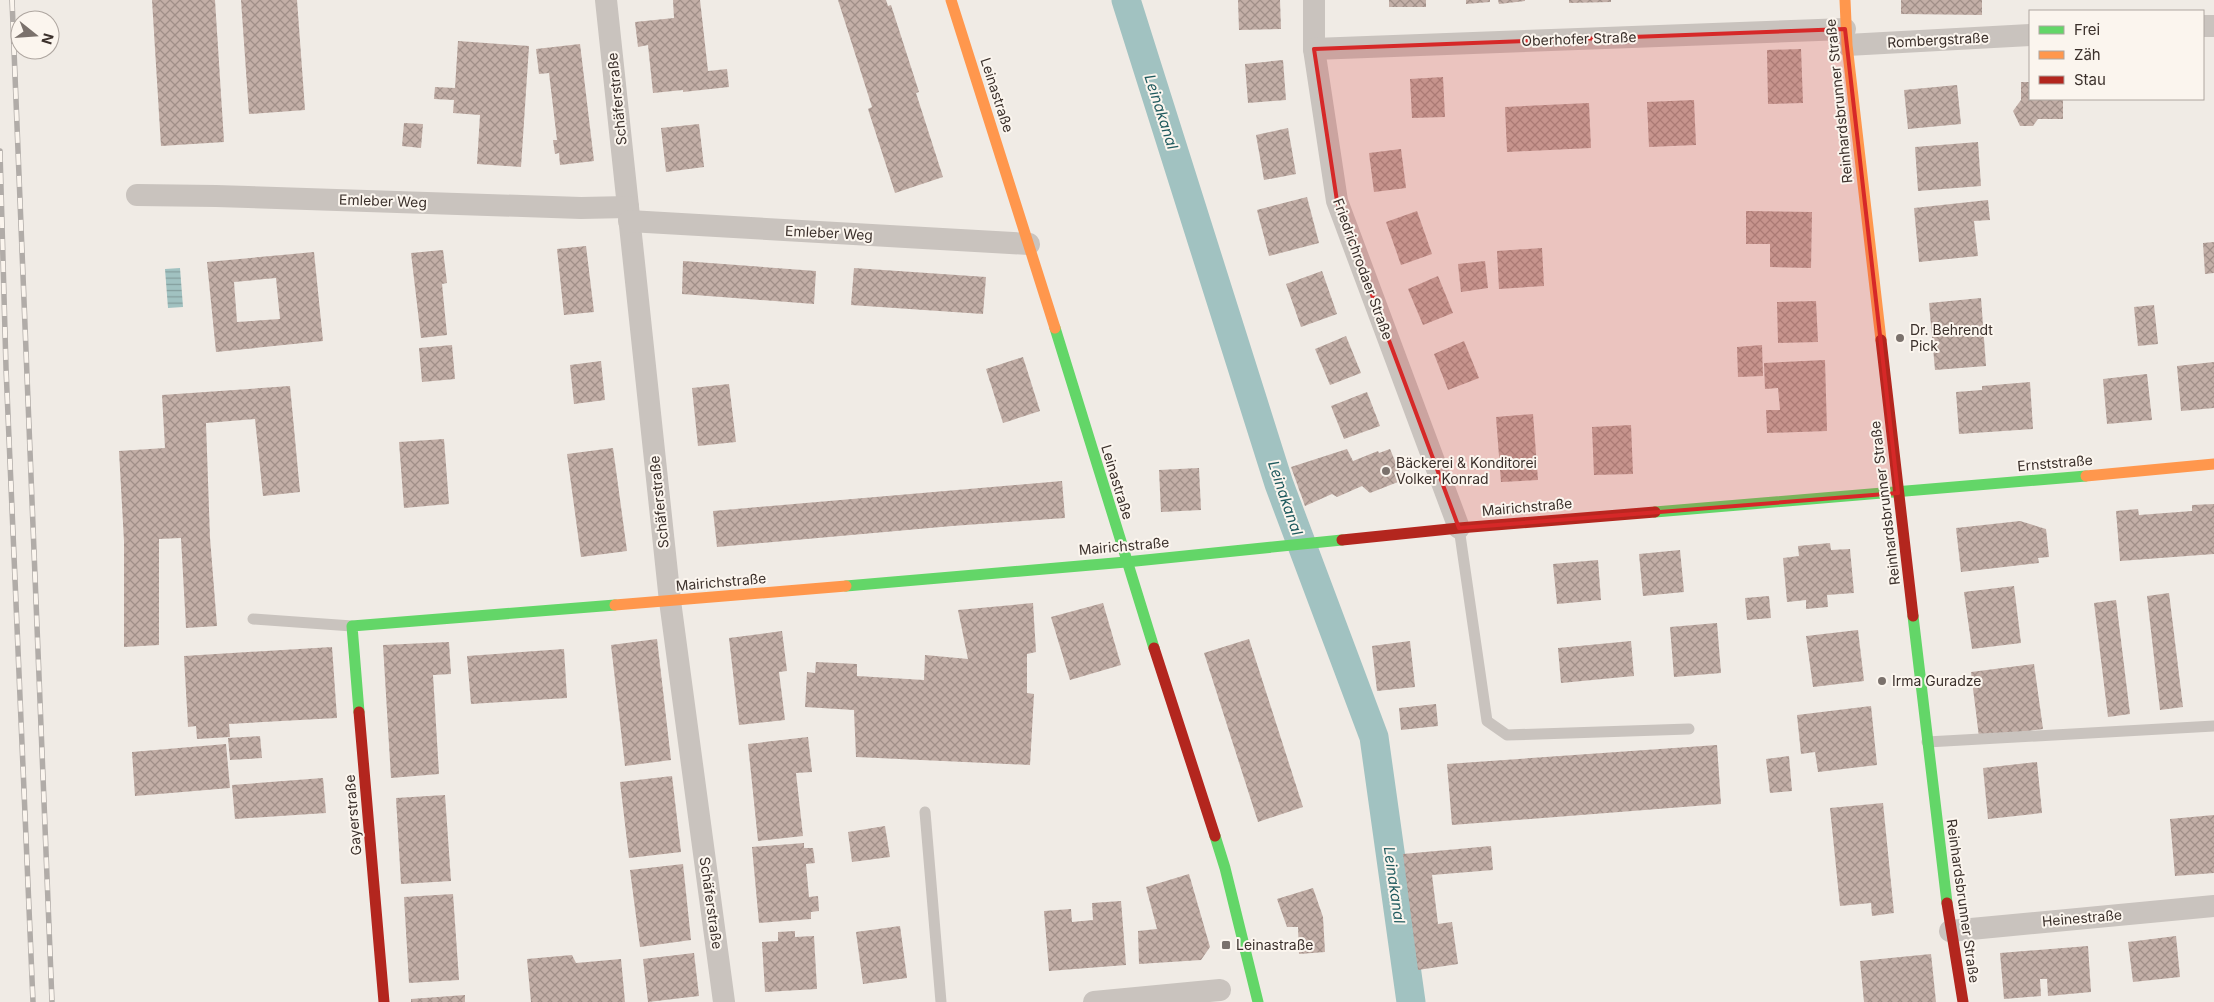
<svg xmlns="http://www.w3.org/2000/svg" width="2214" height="1002" font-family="Inter,sans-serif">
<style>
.water{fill:url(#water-rules)}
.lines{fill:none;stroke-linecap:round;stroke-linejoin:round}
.canal{stroke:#a1c2c1;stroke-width:29}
.building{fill:url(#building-cross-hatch);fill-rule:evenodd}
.lane{stroke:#c9c3be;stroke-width:11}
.street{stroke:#c9c3be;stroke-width:22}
.fast{stroke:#63d668;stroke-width:11}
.slow{stroke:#ff974d;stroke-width:11}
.jam{stroke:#b3261e;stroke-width:11}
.rail-casing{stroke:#b1aca8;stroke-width:5.5}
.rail{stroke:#fbf5ee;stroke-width:4;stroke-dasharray:11;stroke-linecap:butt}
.marked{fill:#d62828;fill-opacity:0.2;stroke:#d62828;stroke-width:4;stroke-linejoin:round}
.poi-dot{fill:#7a716c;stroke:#fbf5ee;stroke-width:2}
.labels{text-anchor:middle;stroke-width:4;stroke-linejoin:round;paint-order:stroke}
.street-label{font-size:14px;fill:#3b302b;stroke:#fbf5ee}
.poi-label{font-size:14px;fill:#3b302b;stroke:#fbf5ee;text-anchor:start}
.water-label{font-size:15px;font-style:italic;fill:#1f5a5e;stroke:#fbf5ee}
</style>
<defs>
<pattern id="water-rules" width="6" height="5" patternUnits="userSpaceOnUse" patternTransform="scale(1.25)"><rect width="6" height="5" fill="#a1c2c1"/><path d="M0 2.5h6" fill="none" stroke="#849e9d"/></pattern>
<pattern id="building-cross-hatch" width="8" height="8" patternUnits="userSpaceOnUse" patternTransform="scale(1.25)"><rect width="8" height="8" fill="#c3afa7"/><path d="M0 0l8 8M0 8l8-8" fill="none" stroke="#a08f88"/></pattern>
</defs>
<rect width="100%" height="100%" fill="#f0ebe5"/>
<path class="water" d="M 180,268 L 183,307 L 168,308 L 165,269 Z"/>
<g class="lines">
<path class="canal" d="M 1126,0 L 1279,484 L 1374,737 L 1411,1002"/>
</g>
<g class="building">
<path d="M 152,0 L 215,0 L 224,142 L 161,146 Z"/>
<path d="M 241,0 L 297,0 L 305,110 L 249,114 Z"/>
<path d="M 673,0 L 700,0 L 708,71 L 727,69 L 729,87 L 683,92 L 683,90 L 653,93 L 648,45 L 638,47 L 635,22 L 674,18 Z"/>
<path d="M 838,0 L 886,0 L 888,6 L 891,5 L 919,92 L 916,93 L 943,177 L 895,193 L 868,109 L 872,107 Z"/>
<path d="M 1238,0 L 1280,0 L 1281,29 L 1239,30 Z"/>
<rect x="1389" y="0" width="37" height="7"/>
<path d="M 1466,0 L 1490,0 L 1490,2 L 1466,4 Z"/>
<path d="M 1498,0 L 1525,0 L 1525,1 L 1499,4 Z"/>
<path d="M 1569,0 L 1611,0 L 1611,2 L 1569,3 Z"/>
<path d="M 1901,0 L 1982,0 L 1982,15 L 1901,14 Z"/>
<path d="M 458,41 L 529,46 L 521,167 L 477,164 L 480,115 L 453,113 L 454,100 L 434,99 L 435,87 L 455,88 Z"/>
<path d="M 580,44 L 594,161 L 560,165 L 559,153 L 555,154 L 553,140 L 557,140 L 549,73 L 539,74 L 536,49 Z"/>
<path d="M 1801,49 L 1803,103 L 1768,104 L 1767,50 Z"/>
<path d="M 1283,60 L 1286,100 L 1248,103 L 1245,64 Z"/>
<path d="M 1443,77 L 1445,117 L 1412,118 L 1410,79 Z"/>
<path d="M 2021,82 L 2030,82 L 2030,99 L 2063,99 L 2063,119 L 2038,119 L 2033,126 L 2020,126 L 2013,111 L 2021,100 Z"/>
<path d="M 1957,85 L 1961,124 L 1908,129 L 1904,90 Z"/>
<path d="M 1694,100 L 1696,145 L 1649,147 L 1647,102 Z"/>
<path d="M 1589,103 L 1591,148 L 1507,152 L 1505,107 Z"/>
<path d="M 404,123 L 423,124 L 421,148 L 402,146 Z"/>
<path d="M 699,124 L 704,167 L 666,172 L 661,128 Z"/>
<path d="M 1288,128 L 1296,174 L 1264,180 L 1256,135 Z"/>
<path d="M 1978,142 L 1981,186 L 1918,191 L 1915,147 Z"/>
<path d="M 1401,149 L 1406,188 L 1374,192 L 1369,153 Z"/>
<path d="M 1307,197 L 1319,243 L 1269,256 L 1257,210 Z"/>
<path d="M 1988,200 L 1990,220 L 1974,221 L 1978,256 L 1919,262 L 1914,208 Z"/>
<path d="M 1417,211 L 1432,254 L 1401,265 L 1386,222 Z"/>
<path d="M 1746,211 L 1812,212 L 1811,268 L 1770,267 L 1770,244 L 1746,244 Z"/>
<path d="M 2214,242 L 2214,273 L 2205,274 L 2203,243 Z"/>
<path d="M 586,246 L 594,312 L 564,315 L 557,249 Z"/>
<path d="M 1542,248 L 1544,286 L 1499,289 L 1497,251 Z"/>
<path d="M 443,250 L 447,283 L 442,284 L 447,335 L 421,338 L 411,253 Z"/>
<path d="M 314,252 L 323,341 L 216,352 L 207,262 ZM 276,278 L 280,319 L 237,322 L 234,282 Z"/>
<path d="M 683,261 L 816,271 L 814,304 L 682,294 Z"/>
<path d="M 1485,261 L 1488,288 L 1461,292 L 1458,264 Z"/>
<path d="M 854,268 L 986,277 L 983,314 L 851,305 Z"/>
<path d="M 1322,271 L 1337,314 L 1301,327 L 1286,284 Z"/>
<path d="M 1438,276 L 1453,313 L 1423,325 L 1408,289 Z"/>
<path d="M 1981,298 L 1986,366 L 1935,370 L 1929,303 Z"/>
<path d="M 1816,301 L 1818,342 L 1778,343 L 1777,302 Z"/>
<path d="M 2154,305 L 2158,344 L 2138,346 L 2134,307 Z"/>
<path d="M 1346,336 L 1361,373 L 1330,385 L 1315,349 Z"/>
<path d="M 1464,341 L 1479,378 L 1448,390 L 1434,354 Z"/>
<path d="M 452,345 L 455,379 L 422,382 L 419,348 Z"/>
<path d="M 1762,345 L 1763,376 L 1738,377 L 1737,347 Z"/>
<path d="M 1023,357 L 1040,411 L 1003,423 L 986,369 Z"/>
<path d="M 1825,360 L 1827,431 L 1767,433 L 1766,410 L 1780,410 L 1778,388 L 1765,389 L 1764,363 Z"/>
<path d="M 601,361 L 605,400 L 574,404 L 570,365 Z"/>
<path d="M 2214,362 L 2214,408 L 2181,411 L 2177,366 Z"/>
<path d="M 2147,374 L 2152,420 L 2107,424 L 2103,379 Z"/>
<path d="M 2030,382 L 2033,429 L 1959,434 L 1956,392 L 1982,390 L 1982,386 Z"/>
<path d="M 729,384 L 736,442 L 698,446 L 692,388 Z"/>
<path d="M 290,386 L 300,492 L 263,496 L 255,419 L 206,423 L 210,538 L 217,626 L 186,628 L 181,538 L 159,539 L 159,645 L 124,647 L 124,541 L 119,451 L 165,448 L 162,395 Z"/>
<path d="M 1367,392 L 1380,426 L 1344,439 L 1331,406 Z"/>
<path d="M 1533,414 L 1538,480 L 1501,482 L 1496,417 Z"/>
<path d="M 1631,425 L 1633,474 L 1594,475 L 1592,427 Z"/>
<path d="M 444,439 L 449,504 L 404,508 L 399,442 Z"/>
<path d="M 613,448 L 627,551 L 581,557 L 567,454 Z"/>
<path d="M 1347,449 L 1353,461 L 1378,451 L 1379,453 L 1390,449 L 1403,480 L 1370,493 L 1362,486 L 1337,497 L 1332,494 L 1305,506 L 1291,467 Z"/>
<path d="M 1199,468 L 1201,510 L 1161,512 L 1159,470 Z"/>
<path d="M 1062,481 L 1065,518 L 952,526 L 717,547 L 713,511 Z"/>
<path d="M 2214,504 L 2214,554 L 2120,561 L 2116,511 L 2138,509 L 2139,515 L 2192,511 L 2192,505 Z"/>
<path d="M 2020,521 L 2046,529 L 2049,557 L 2038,558 L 2039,563 L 1961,572 L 1956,528 Z"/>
<path d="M 1830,543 L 1831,550 L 1850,549 L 1854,593 L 1827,595 L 1828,607 L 1806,609 L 1806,600 L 1787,602 L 1783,558 L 1799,556 L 1798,546 Z"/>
<path d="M 1680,550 L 1684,592 L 1643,596 L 1639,554 Z"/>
<path d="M 1598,560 L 1601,600 L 1557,604 L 1553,564 Z"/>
<path d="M 2014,586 L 2021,643 L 1972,649 L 1964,592 Z"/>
<path d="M 2169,593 L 2183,707 L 2160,710 L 2147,596 Z"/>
<path d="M 1769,596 L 1771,618 L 1747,620 L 1745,598 Z"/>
<path d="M 2116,600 L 2130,714 L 2108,717 L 2094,603 Z"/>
<path d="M 1033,603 L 1036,652 L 1027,654 L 1027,693 L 1034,694 L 1030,765 L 856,757 L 854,710 L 805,707 L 807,672 L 815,673 L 816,662 L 857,664 L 857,676 L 924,680 L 925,655 L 968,659 L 958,610 Z"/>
<path d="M 1103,603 L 1121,665 L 1070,680 L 1051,617 Z"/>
<path d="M 1717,623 L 1721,673 L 1674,677 L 1670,627 Z"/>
<path d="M 1858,630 L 1864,681 L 1813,687 L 1806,636 Z"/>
<path d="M 782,631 L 787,671 L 779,672 L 785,720 L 739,725 L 729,638 Z"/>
<path d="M 657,639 L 671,760 L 625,766 L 611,645 Z"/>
<path d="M 1249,639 L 1303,807 L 1258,822 L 1204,653 Z"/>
<path d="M 1410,641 L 1415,687 L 1377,691 L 1372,646 Z"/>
<path d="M 1631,641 L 1634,676 L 1561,683 L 1558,648 Z"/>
<path d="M 449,642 L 451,674 L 433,675 L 439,774 L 391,778 L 383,645 Z"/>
<path d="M 332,647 L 337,718 L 229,724 L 230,737 L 197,739 L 196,726 L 188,727 L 184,656 Z"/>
<path d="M 564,649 L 567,698 L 471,704 L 467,656 Z"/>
<path d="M 2034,664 L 2043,729 L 1979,737 L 1971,672 Z"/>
<path d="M 1436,704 L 1438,726 L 1401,730 L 1399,708 Z"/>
<path d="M 1871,706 L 1877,765 L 1818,772 L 1815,752 L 1801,754 L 1797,715 Z"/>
<path d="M 260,736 L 262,758 L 230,760 L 228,738 Z"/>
<path d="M 808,737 L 812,772 L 796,773 L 803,836 L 758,841 L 748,744 Z"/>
<path d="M 226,744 L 230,788 L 135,796 L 132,752 Z"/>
<path d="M 1717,745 L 1721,804 L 1452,825 L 1447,764 Z"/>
<path d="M 1789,756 L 1792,791 L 1770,793 L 1766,759 Z"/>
<path d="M 2037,762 L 2042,813 L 1988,819 L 1983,768 Z"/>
<path d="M 672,776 L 681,852 L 629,858 L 620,782 Z"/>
<path d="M 323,778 L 326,813 L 235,819 L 232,785 Z"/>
<path d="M 445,795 L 451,881 L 401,884 L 396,798 Z"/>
<path d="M 1883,803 L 1894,913 L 1872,916 L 1871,903 L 1840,906 L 1830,808 Z"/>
<path d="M 2214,815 L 2214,873 L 2175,876 L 2170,819 Z"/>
<path d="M 885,826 L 890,857 L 852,862 L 848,832 Z"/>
<path d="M 804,843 L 804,848 L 813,848 L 815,863 L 806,864 L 809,897 L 818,896 L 819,911 L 811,912 L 811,919 L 759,923 L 752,847 Z"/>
<path d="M 1491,846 L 1493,870 L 1432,875 L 1438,924 L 1452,922 L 1458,964 L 1418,970 L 1403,854 Z"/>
<path d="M 683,864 L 691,940 L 640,947 L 630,870 Z"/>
<path d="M 1189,874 L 1210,947 L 1201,960 L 1139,964 L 1138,931 L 1157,929 L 1146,887 Z"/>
<path d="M 1313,888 L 1323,917 L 1325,952 L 1299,954 L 1298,927 L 1287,927 L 1277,899 Z"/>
<path d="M 453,894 L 459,980 L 409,983 L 404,897 Z"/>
<path d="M 1121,901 L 1126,965 L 1049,971 L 1044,911 L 1071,909 L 1072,922 L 1093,920 L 1092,903 Z"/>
<path d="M 900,926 L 907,978 L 863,984 L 856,932 Z"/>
<path d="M 795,931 L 795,937 L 814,936 L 817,989 L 765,992 L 762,942 L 778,941 L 778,932 Z"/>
<path d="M 2176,936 L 2180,977 L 2133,982 L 2128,942 Z"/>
<path d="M 2088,946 L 2091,992 L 2048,996 L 2047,979 L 2040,979 L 2041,996 L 2004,999 L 2000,953 Z"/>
<path d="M 694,953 L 699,996 L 648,1002 L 643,959 Z"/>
<path d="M 1931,954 L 1936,1002 L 1864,1002 L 1860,961 Z"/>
<path d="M 572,955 L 576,963 L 621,959 L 625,1002 L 531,1002 L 527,959 Z"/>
<path d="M 465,995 L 465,1002 L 411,1002 L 411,999 Z"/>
</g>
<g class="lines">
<g class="lane">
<path d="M 1459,528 L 1487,721 L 1507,735 L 1689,729"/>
<path d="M 253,619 L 352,626"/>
<path d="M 1927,742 L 2214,726"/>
<path d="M 925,812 L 941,1002"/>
</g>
<g class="street">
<path d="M 606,0 L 670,601 L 724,1002"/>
<path d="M 1314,0 L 1314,49 L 1337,201 L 1459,528"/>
<path d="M 2203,26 L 2214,26"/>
<path d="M 1847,45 L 2030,35"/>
<path d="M 1314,49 L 1845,29"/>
<path d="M 137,195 L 216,196 L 581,208 L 628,207"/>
<path d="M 629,221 L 1029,244"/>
<path d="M 1950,931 L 2214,906"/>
<path d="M 1094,1002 L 1220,990"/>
</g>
<g class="fast">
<path d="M 1055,328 L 1154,648"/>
<path d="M 1655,512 L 2086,476"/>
<path d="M 846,586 L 1126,562 L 1342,540"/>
<path d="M 1913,616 L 1947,903"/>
<path d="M 359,712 L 352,626 L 615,605"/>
<path d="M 1215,836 L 1225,868 L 1258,1002"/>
</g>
<g class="slow">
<path d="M 951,0 L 1055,328"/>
<path d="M 1845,0 L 1847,45 L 1881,340"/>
<path d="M 2086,476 L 2214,464"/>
<path d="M 615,605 L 846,586"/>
</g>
<g class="jam">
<path d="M 1881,340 L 1913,616"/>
<path d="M 1342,540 L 1459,528 L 1655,512"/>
<path d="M 1154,648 L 1215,836"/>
<path d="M 359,712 L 384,1002"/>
<path d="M 1947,903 L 1963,1002"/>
</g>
<defs>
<g id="rail">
<path d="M 12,0 L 52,1002"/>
<path d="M 0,151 L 6,368 L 33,1002"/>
</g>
</defs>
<use href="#rail" class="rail-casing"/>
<use href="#rail" class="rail"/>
</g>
<path class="marked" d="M 1845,29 L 1898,493 L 1459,528 L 1337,201 L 1314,49 Z"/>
<g class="poi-dot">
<circle cx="1900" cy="338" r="5"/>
<circle cx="1386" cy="471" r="5"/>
<circle cx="1882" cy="681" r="5"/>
<rect x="1221" y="940" width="10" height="10" rx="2.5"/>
</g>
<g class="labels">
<g class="street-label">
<text transform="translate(1579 39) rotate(-2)" y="5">Oberhofer Straße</text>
<text transform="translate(1938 40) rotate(-3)" y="5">Rombergstraße</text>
<text transform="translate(997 95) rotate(72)" y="5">Leinastraße</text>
<text transform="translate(617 99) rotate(-96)" y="5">Schäferstraße</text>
<text transform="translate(1839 101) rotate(-96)" y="5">Reinhardsbrunner Straße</text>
<text transform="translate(383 201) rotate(2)" y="5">Emleber Weg</text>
<text transform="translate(829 233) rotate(3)" y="5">Emleber Weg</text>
<text transform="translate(1363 269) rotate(70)" y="5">Friedrichrodaer Straße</text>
<text transform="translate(2055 463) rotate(-5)" y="5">Ernststraße</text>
<text transform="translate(1117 482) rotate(73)" y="5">Leinastraße</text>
<text transform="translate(659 502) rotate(-96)" y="5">Schäferstraße</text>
<text transform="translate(1885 503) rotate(-97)" y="5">Reinhardsbrunner Straße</text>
<text transform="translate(1527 507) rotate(-5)" y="5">Mairichstraße</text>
<text transform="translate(1124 546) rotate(-5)" y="5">Mairichstraße</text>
<text transform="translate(721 582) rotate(-5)" y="5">Mairichstraße</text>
<text transform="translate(353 815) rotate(-95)" y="5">Gayerstraße</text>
<text transform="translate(1963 901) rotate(82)" y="5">Reinhardsbrunner Straße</text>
<text transform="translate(711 903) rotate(82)" y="5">Schäferstraße</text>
<text transform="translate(2082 918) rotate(-5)" y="5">Heinestraße</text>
</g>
<g class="poi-label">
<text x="1910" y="335">Dr. Behrendt<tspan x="1910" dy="16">Pick</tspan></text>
<text x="1396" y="468">Bäckerei &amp; Konditorei<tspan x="1396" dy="16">Volker Konrad</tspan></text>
<text x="1892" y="686">Irma Guradze</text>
<text x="1236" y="950">Leinastraße</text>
</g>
<g class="water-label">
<text transform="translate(1161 112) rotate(72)" y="5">Leinakanal</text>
<text transform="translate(1285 498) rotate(71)" y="5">Leinakanal</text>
<text transform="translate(1394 885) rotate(82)" y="5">Leinakanal</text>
</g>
</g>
<rect x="2029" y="10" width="175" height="90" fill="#fbf5ee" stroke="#aea6a0"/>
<rect x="2039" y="26" width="25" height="8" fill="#63d668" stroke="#aea6a0"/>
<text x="2074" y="35" font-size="15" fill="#3b302b">Frei</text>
<rect x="2039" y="51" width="25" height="8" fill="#ff974d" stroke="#aea6a0"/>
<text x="2074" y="60" font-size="15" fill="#3b302b">Zäh</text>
<rect x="2039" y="76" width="25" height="8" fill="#b3261e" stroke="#aea6a0"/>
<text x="2074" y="85" font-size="15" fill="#3b302b">Stau</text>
<g transform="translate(35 35) rotate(107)"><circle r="24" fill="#fbf5ee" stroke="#aea6a0"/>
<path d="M0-4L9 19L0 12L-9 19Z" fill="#7a716c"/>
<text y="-8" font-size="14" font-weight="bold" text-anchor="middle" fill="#3b302b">N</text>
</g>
</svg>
